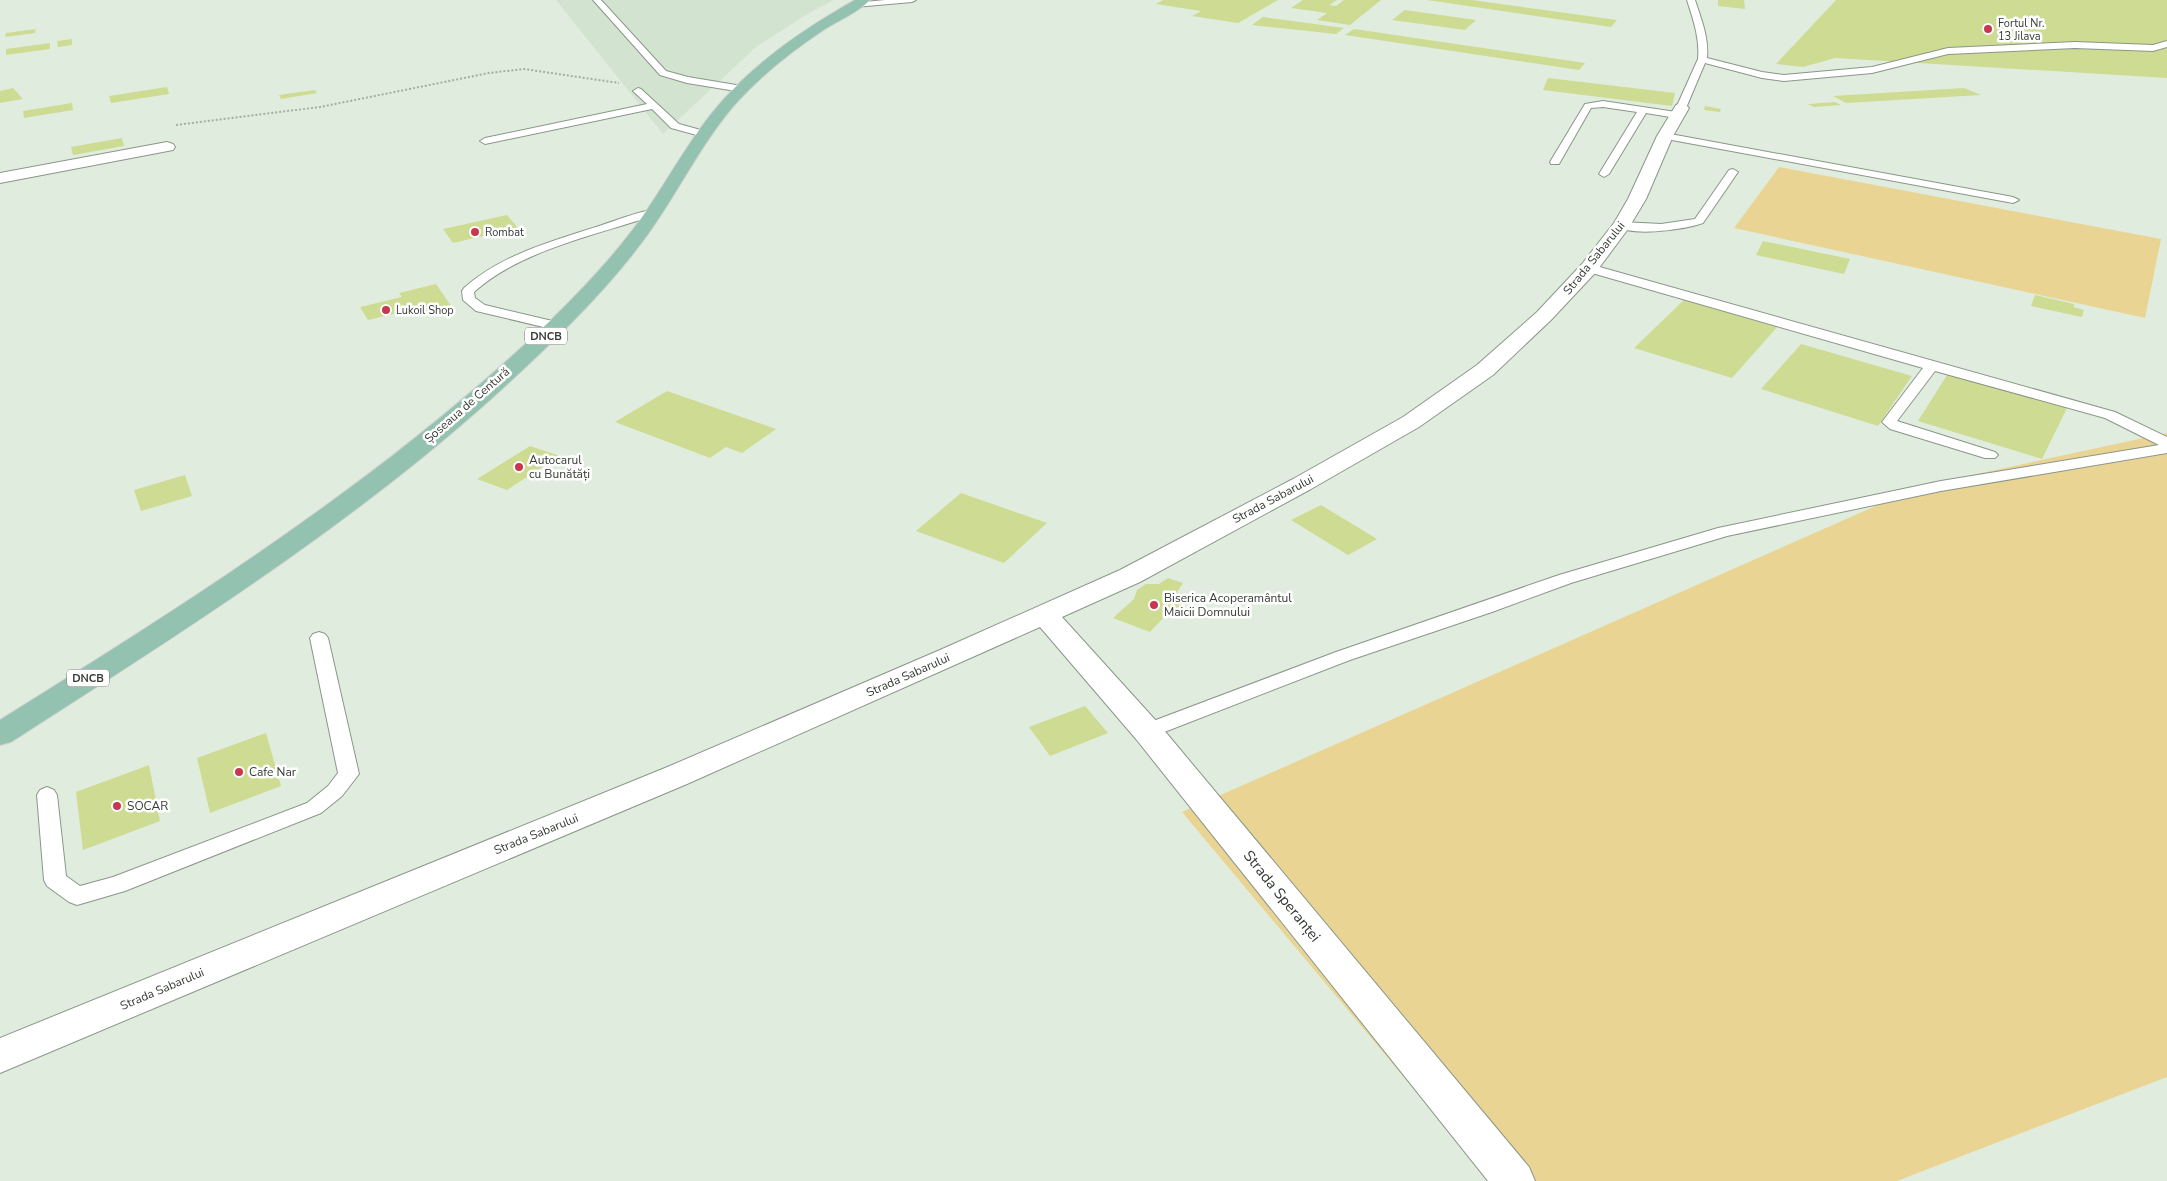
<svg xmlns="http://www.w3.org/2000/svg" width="2167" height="1181" font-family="'Nunito Sans',sans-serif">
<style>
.built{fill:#d2e4cf}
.green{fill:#ead494}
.building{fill:#cedb92}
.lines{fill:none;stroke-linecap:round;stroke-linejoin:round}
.lane-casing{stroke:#8a9689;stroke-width:2}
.street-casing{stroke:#8a9689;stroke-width:2}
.primary-casing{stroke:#cfd0cf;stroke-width:2}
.path{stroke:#a3ada1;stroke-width:2;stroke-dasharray:2 2;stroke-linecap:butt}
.lane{fill:#fff;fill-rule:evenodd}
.street{fill:#fff;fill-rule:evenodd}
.primary{fill:#94c2b1;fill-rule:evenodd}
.poi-dot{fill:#c73750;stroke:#fff;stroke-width:2}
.labels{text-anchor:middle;stroke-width:5;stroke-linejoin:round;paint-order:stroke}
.far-poi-label{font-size:11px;fill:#363b35;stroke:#fff;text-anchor:start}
.shield{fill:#fff;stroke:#727672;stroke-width:1}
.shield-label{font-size:11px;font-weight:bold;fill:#363b35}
.street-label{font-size:12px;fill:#363b35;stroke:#fff}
.poi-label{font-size:12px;fill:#363b35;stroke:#fff;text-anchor:start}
.near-street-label{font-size:15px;fill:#363b35;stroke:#fff}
</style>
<rect width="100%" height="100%" fill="#e0edde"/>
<path class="built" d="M 556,0 L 834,0 L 809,13 L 756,47 L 663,134 Z"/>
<g class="green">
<path d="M 1779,167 L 2161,239 L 2145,318 L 1734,228 Z"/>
<path d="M 2167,433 L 2167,1077 L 1897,1181 L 1491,1181 L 1182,812 L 1921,486 Z"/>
</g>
<g class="building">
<path d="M 1163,0 L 1278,0 L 1238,23 L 1192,16 L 1201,11 L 1156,4 Z"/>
<path d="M 1303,0 L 1337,0 L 1329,5 L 1336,6 L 1344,0 L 1381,0 L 1350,25 L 1317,20 L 1327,13 L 1291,8 Z"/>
<path d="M 1427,0 L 1472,0 L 1617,20 L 1611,27 Z"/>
<path d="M 1718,0 L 1744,0 L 1745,9 L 1718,6 Z"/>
<path d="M 1836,0 L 2167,0 L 2167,78 L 1835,58 L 1803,67 L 1776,64 Z"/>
<path d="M 1405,10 L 1476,20 L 1465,30 L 1392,20 Z"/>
<path d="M 1263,17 L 1344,28 L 1336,34 L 1252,25 Z"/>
<path d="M 36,29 L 35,33 L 5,37 L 6,33 Z"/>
<path d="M 1354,29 L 1585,63 L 1579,70 L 1345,35 Z"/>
<path d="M 72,39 L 72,45 L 58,47 L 57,41 Z"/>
<path d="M 50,43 L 50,49 L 6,55 L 6,49 Z"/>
<path d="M 1548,78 L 1675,93 L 1672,106 L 1543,90 Z"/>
<path d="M 167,87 L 169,94 L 111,103 L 109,96 Z"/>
<path d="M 13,88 L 23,99 L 0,103 L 0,91 Z"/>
<path d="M 1964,88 L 1981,95 L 1846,103 L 1833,96 Z"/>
<path d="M 315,90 L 317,93 L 281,99 L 279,95 Z"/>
<path d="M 1835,102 L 1841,105 L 1814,107 L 1808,104 Z"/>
<path d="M 72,103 L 73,110 L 24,118 L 23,111 Z"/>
<path d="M 1705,106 L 1721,109 L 1720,112 L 1704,110 Z"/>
<path d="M 122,138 L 124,146 L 73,155 L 71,147 Z"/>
<path d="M 507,215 L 518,228 L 453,243 L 443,229 Z"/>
<path d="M 1763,241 L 1850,259 L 1844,274 L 1756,255 Z"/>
<path d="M 436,284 L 451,306 L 418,314 L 414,309 L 368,320 L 360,307 L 402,297 L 399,293 Z"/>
<path d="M 2035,295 L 2074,304 L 2074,307 L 2084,310 L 2082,317 L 2031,306 Z"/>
<path d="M 1685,299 L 1778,326 L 1732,378 L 1634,348 Z"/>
<path d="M 1801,344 L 1912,376 L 1878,426 L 1761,389 Z"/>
<path d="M 1949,372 L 2068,406 L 2042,459 L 1918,421 Z"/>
<path d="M 667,391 L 776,429 L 742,453 L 726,447 L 710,458 L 615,422 Z"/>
<path d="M 530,446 L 560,456 L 507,490 L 477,479 Z"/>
<path d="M 185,475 L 192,496 L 141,511 L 134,490 Z"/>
<path d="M 961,493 L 1047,523 L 1004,563 L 916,531 Z"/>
<path d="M 1321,505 L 1377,539 L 1348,555 L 1291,520 Z"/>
<path d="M 1168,578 L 1183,583 L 1177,592 L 1185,600 L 1179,611 L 1167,614 L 1150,632 L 1113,618 L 1134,599 L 1137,590 L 1146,584 L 1159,584 Z"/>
<path d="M 1085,706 L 1108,733 L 1050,756 L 1029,727 Z"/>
<path d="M 266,733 L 281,786 L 210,813 L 197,758 Z"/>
<path d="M 149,765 L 160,821 L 83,850 L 76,792 Z"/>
</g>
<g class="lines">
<defs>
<g id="lane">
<path d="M 593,0 L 601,0 L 666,71 L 688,77 L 742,86 L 747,89 L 742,92 L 687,83 L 660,75 Z"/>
<path d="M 885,0 L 916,0 L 912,2 L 855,7 L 851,5 L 855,3 Z"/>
<path d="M 1687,0 L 1695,0 C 1701,19 1709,37 1707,58 L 1762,72 L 1784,75 L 1872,67 L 1948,48 L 2075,42 L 2153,45 L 2167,41 L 2167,47 L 2153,51 L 2075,48 L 1948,54 L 1872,73 L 1784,81 L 1762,78 L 1705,63 L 1686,108 L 1681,111 L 1676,108 L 1698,59 C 1700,38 1693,19 1687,0 Z"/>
<path d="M 638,88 L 641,89 L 679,124 L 708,132 L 709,134 L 704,137 L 671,128 L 652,109 L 485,144 L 480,141 L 485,138 L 647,104 L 633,91 Z"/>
<path d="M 1603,101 L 1676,112 L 1681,115 L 1676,118 L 1646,113 L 1609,174 L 1604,177 L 1599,174 L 1637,112 L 1603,107 L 1591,108 L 1559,164 L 1551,164 L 1550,162 L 1585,104 Z"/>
<path d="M 1665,133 L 2013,197 L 2019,200 L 2013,203 L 1661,138 L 1660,136 Z"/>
<path d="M 1733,169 L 1738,172 L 1703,223 C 1686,229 1630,238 1616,225 L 1622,222 L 1661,224 L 1695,219 L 1729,170 Z"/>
<path d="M 654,209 L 660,212 L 658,214 C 598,235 522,249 474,292 L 475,298 L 485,305 L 561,323 L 563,326 L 561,329 L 556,330 L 476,311 L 463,300 L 462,291 L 464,288 C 501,255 552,241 599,226 C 617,220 635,213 654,209 Z"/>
<path d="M 1589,264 L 2115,412 L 2167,437 L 2167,453 L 1941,491 L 1727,536 L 1571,583 L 1492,612 L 1350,660 L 1154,736 L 1147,738 L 1140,736 L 1137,731 L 1140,726 L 1336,652 L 1559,575 L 1718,528 L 1941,481 L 2159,445 L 2105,418 L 1935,371 L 1897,421 L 1995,452 L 1998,455 L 1995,458 L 1985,458 L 1890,429 L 1882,422 L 1923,368 L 1585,271 L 1583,268 L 1585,265 Z"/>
<path d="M 319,632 L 325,634 L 328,638 L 359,774 L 342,796 L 321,813 L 125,891 L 77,905 L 69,902 L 47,886 L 44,880 L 37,795 L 40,790 L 47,787 L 54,790 L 57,795 L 66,876 L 80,886 L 113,877 L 307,803 L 328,786 L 338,773 L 310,638 L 313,634 Z"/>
</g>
<g id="street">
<path d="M 1681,103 L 1686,105 L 1689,108 L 1673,136 L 1646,199 L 1628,229 L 1596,272 L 1551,320 L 1493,375 L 1419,427 L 1311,489 L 1140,582 L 1062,617 L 1158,723 L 1529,1167 L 1535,1181 L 1488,1181 L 1136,739 L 1040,627 L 687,784 L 0,1073 L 0,1038 L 665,768 L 940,650 L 1120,570 L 1293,479 L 1403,417 L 1477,365 L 1537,312 L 1582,264 L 1614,223 L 1628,199 L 1657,136 L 1676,105 Z"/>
<path d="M 167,142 L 173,144 L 175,147 L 173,150 L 0,183 L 0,173 Z"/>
</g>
<path id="primary" d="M 855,0 L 870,0 C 857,13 837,21 822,31 C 792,51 763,74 738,101 C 702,141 679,191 648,234 C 606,292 554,341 502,389 C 353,525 180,633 11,742 L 0,745 L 0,720 C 193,600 385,478 550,321 C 585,287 619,251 647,210 C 672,173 694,132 724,99 C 761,58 807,27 855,0 Z"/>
</defs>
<use href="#lane" class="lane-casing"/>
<use href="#street" class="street-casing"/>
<use href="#primary" class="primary-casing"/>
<path class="path" d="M 176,125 L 320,107 L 489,73 L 524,69 L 619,83"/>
<use href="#lane" class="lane"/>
<use href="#street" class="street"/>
<use href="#primary" class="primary"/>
</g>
<g class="poi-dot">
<circle cx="1988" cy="29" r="5"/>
<circle cx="475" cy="232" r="5"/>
<circle cx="386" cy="310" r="5"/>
<circle cx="519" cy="467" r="5"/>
<circle cx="1154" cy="605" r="5"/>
<circle cx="239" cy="772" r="5"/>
<circle cx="117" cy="806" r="5"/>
</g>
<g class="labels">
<g class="far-poi-label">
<text x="1998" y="27">Fortul Nr.<tspan x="1998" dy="13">13 Jilava</tspan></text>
<text x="485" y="236">Rombat</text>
<text x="396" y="314">Lukoil Shop</text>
</g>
<g class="shield">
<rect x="525" y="327.5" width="42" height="17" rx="4"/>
<rect x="67" y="669.5" width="42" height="17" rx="4"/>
</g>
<g class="shield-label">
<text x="546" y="340">DNCB</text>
<text x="88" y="682">DNCB</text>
</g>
<g class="street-label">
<text transform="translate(1594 258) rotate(-51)" y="4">Strada Sabarului</text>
<text transform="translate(467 405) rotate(-41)" y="4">Șoseaua de Centură</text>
<text transform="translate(1273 499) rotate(-28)" y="4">Strada Sabarului</text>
<text transform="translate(908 675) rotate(-24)" y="4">Strada Sabarului</text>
<text transform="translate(536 834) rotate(-22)" y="4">Strada Sabarului</text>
<text transform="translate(162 989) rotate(-23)" y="4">Strada Sabarului</text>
</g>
<g class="poi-label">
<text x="529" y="464">Autocarul<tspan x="529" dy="14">cu Bunătăți</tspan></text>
<text x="1164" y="602">Biserica Acoperamântul<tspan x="1164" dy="14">Maicii Domnului</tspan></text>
<text x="249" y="776">Cafe Nar</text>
<text x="127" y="810">SOCAR</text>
</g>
<g class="near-street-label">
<text transform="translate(1282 896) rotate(51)" y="5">Strada Speranței</text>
</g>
</g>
</svg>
